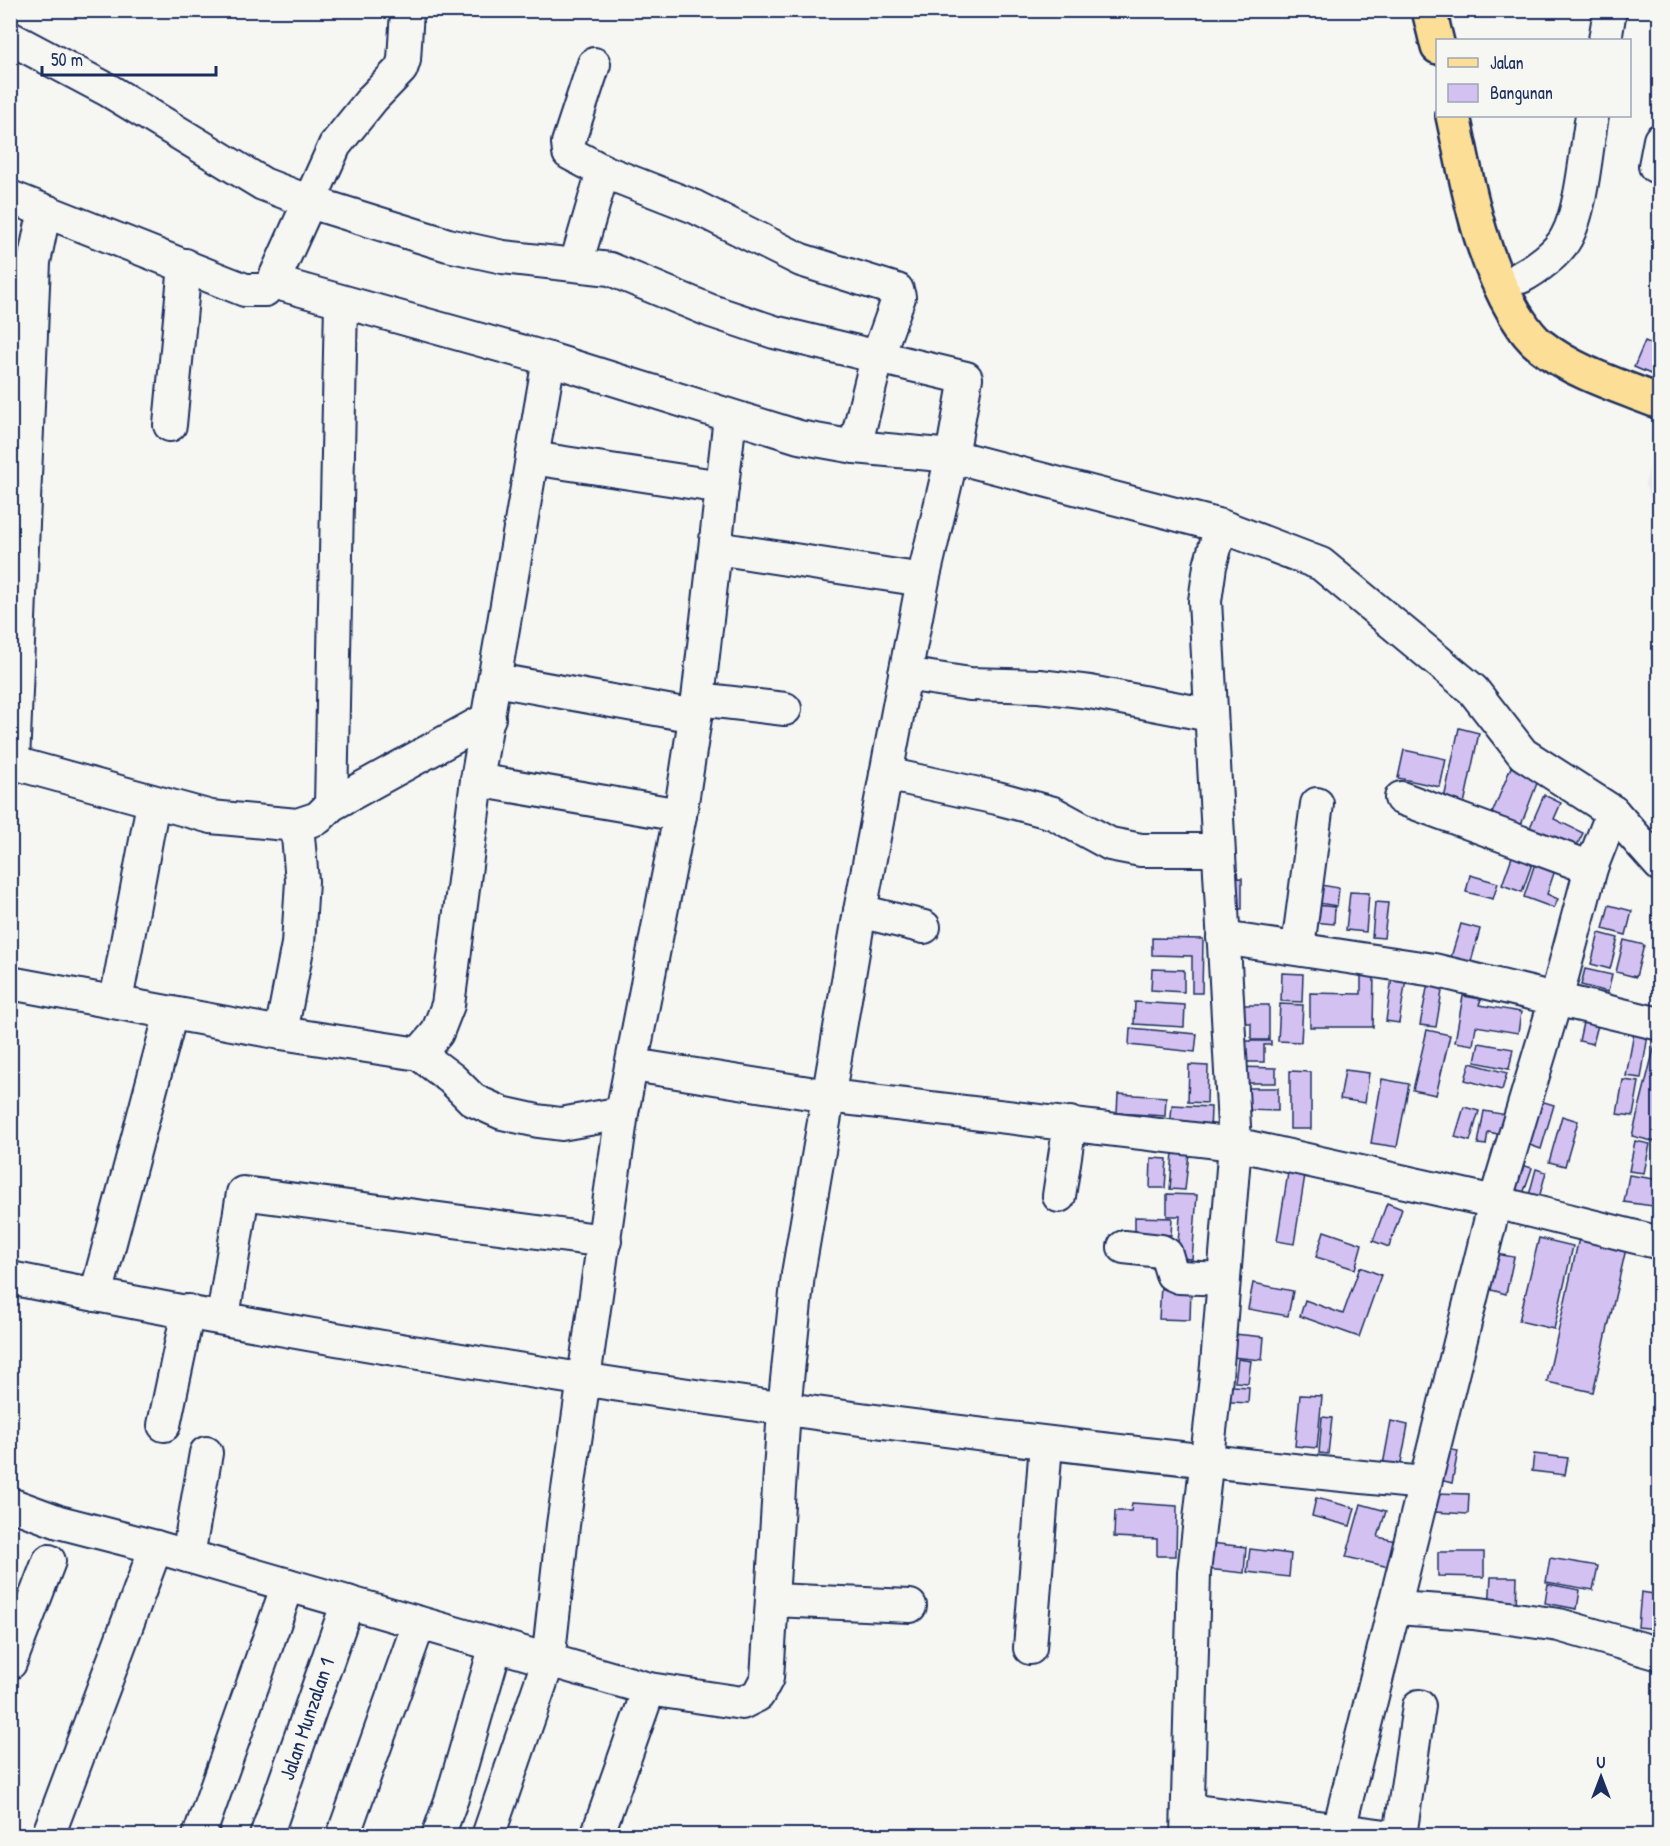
<svg xmlns="http://www.w3.org/2000/svg" width="1670" height="1846" font-family="'Patrick Hand',sans-serif">
<style>
.built{fill:#ece6f2}
.building{fill:#d3c1f2;stroke:#1b2f5e;stroke-width:1.5}
.lines{fill:none;stroke-linecap:round;stroke-linejoin:round}
.minor-casing{stroke:#1b2f5e;stroke-width:36}
.major-casing{stroke:#1b2f5e;stroke-width:38}
.minor{stroke:#f6f6f2;stroke-width:32}
.major{stroke:#fcde96;stroke-width:33}
.labels{text-anchor:middle;stroke-width:4.5;stroke-linejoin:round;paint-order:stroke}
.street-label{font-size:21px;fill:#1b2f5e;stroke:#f6f6f2}
</style>
<rect width="100%" height="100%" fill="#f6f6f2"/>
<filter id="ink" filterUnits="userSpaceOnUse"><feTurbulence type="fractalNoise" baseFrequency=".0167" numOctaves="2"/><feDisplacementMap in="SourceGraphic" scale="12" xChannelSelector="R" yChannelSelector="G"/><feConvolveMatrix kernelMatrix="1 2 1 2 8 2 1 2 1" color-interpolation-filters="sRGB"/></filter>
<g filter="url(#ink)">
<path class="built" d="M 1659,434 L 1659,519 L 1645,484 Z"/>
<g class="building">
<path d="M 1645,341 L 1660,347 L 1660,378 L 1634,367 Z"/>
<path d="M 1459,728 L 1479,733 L 1464,804 L 1444,799 Z"/>
<path d="M 1404,750 L 1446,759 L 1440,787 L 1398,778 Z"/>
<path d="M 1511,767 L 1539,778 L 1518,833 L 1489,821 Z"/>
<path d="M 1544,795 L 1561,803 L 1554,819 L 1583,833 L 1571,857 L 1525,839 Z"/>
<path d="M 1514,851 L 1534,858 L 1522,892 L 1502,885 Z"/>
<path d="M 1538,854 L 1558,861 L 1547,894 L 1558,899 L 1554,908 L 1524,897 Z"/>
<path d="M 1470,875 L 1498,883 L 1493,899 L 1466,892 Z"/>
<path d="M 1242,878 L 1242,909 L 1223,909 L 1222,879 Z"/>
<path d="M 1309,883 L 1339,888 L 1337,906 L 1306,901 Z"/>
<path d="M 1350,892 L 1369,893 L 1366,932 L 1346,930 Z"/>
<path d="M 1375,902 L 1388,903 L 1384,938 L 1372,937 Z"/>
<path d="M 1305,904 L 1335,907 L 1334,924 L 1303,921 Z"/>
<path d="M 1609,905 L 1632,911 L 1626,935 L 1603,929 Z"/>
<path d="M 1461,924 L 1480,929 L 1468,973 L 1448,967 Z"/>
<path d="M 1599,933 L 1618,938 L 1610,969 L 1591,964 Z"/>
<path d="M 1152,938 L 1203,939 L 1202,993 L 1192,993 L 1192,956 L 1152,955 Z"/>
<path d="M 1624,940 L 1644,945 L 1636,977 L 1616,972 Z"/>
<path d="M 1152,969 L 1184,970 L 1184,992 L 1151,990 Z"/>
<path d="M 1585,969 L 1612,975 L 1608,992 L 1581,985 Z"/>
<path d="M 1282,973 L 1303,974 L 1302,1002 L 1281,1001 Z"/>
<path d="M 1361,975 L 1374,975 L 1373,1027 L 1310,1027 L 1310,993 L 1361,994 Z"/>
<path d="M 1392,977 L 1406,979 L 1399,1023 L 1386,1021 Z"/>
<path d="M 1428,983 L 1443,985 L 1436,1027 L 1420,1025 Z"/>
<path d="M 1463,996 L 1481,999 L 1479,1005 L 1521,1012 L 1518,1033 L 1476,1026 L 1473,1045 L 1455,1042 Z"/>
<path d="M 1135,1002 L 1185,1005 L 1184,1027 L 1134,1024 Z"/>
<path d="M 1280,1004 L 1303,1005 L 1301,1042 L 1278,1041 Z"/>
<path d="M 1236,1005 L 1269,1005 L 1269,1040 L 1251,1040 L 1251,1023 L 1235,1023 Z"/>
<path d="M 1584,1018 L 1599,1021 L 1593,1044 L 1579,1041 Z"/>
<path d="M 1130,1028 L 1197,1034 L 1195,1052 L 1129,1045 Z"/>
<path d="M 1427,1030 L 1450,1035 L 1436,1095 L 1413,1090 Z"/>
<path d="M 1634,1033 L 1648,1035 L 1641,1078 L 1626,1076 Z"/>
<path d="M 1657,1037 L 1660,1038 L 1660,1143 L 1632,1136 Z"/>
<path d="M 1231,1041 L 1271,1041 L 1271,1045 L 1264,1045 L 1264,1062 L 1231,1062 Z"/>
<path d="M 1479,1043 L 1513,1049 L 1509,1069 L 1475,1062 Z"/>
<path d="M 1470,1063 L 1507,1073 L 1502,1090 L 1465,1080 Z"/>
<path d="M 1189,1065 L 1208,1066 L 1207,1103 L 1188,1102 Z"/>
<path d="M 1238,1067 L 1276,1068 L 1276,1083 L 1248,1083 L 1248,1088 L 1278,1088 L 1278,1111 L 1248,1110 Z"/>
<path d="M 1345,1070 L 1369,1073 L 1365,1103 L 1340,1099 Z"/>
<path d="M 1290,1071 L 1311,1072 L 1311,1129 L 1290,1129 Z"/>
<path d="M 1382,1079 L 1409,1084 L 1397,1147 L 1371,1143 Z"/>
<path d="M 1623,1080 L 1639,1082 L 1633,1116 L 1617,1114 Z"/>
<path d="M 1118,1094 L 1166,1097 L 1165,1116 L 1117,1113 Z"/>
<path d="M 1534,1099 L 1554,1105 L 1541,1149 L 1521,1142 Z"/>
<path d="M 1172,1105 L 1211,1107 L 1210,1133 L 1170,1130 Z"/>
<path d="M 1464,1107 L 1479,1111 L 1470,1141 L 1455,1137 Z"/>
<path d="M 1484,1111 L 1507,1115 L 1503,1135 L 1488,1132 L 1486,1145 L 1478,1144 Z"/>
<path d="M 1562,1116 L 1578,1121 L 1565,1166 L 1549,1162 Z"/>
<path d="M 1635,1141 L 1650,1144 L 1644,1173 L 1629,1171 Z"/>
<path d="M 1173,1152 L 1189,1153 L 1185,1190 L 1170,1189 Z"/>
<path d="M 1151,1158 L 1167,1159 L 1165,1188 L 1150,1188 Z"/>
<path d="M 1515,1163 L 1532,1168 L 1523,1194 L 1507,1189 Z"/>
<path d="M 1536,1169 L 1546,1172 L 1539,1198 L 1529,1195 Z"/>
<path d="M 1288,1173 L 1305,1175 L 1294,1244 L 1277,1241 Z"/>
<path d="M 1629,1175 L 1660,1180 L 1660,1207 L 1624,1202 Z"/>
<path d="M 1167,1194 L 1197,1195 L 1192,1259 L 1177,1258 L 1180,1216 L 1167,1216 Z"/>
<path d="M 1387,1203 L 1402,1209 L 1389,1247 L 1373,1241 Z"/>
<path d="M 1135,1217 L 1172,1218 L 1171,1235 L 1135,1233 Z"/>
<path d="M 1324,1231 L 1362,1244 L 1355,1269 L 1316,1257 Z"/>
<path d="M 1539,1238 L 1573,1246 L 1554,1329 L 1519,1321 Z"/>
<path d="M 1579,1238 L 1626,1249 L 1593,1392 L 1547,1382 Z"/>
<path d="M 1496,1254 L 1514,1257 L 1506,1294 L 1488,1289 Z"/>
<path d="M 1360,1267 L 1381,1275 L 1359,1337 L 1300,1316 L 1305,1300 L 1343,1314 Z"/>
<path d="M 1253,1283 L 1293,1291 L 1288,1316 L 1248,1309 Z"/>
<path d="M 1161,1285 L 1191,1287 L 1190,1320 L 1159,1319 Z"/>
<path d="M 1234,1334 L 1264,1337 L 1262,1360 L 1232,1357 Z"/>
<path d="M 1238,1359 L 1251,1361 L 1248,1383 L 1235,1382 Z"/>
<path d="M 1217,1385 L 1249,1387 L 1248,1403 L 1216,1401 Z"/>
<path d="M 1300,1395 L 1322,1396 L 1317,1448 L 1295,1446 Z"/>
<path d="M 1322,1417 L 1332,1418 L 1328,1454 L 1319,1453 Z"/>
<path d="M 1391,1421 L 1408,1425 L 1400,1468 L 1383,1465 Z"/>
<path d="M 1442,1448 L 1458,1451 L 1452,1483 L 1436,1479 Z"/>
<path d="M 1534,1454 L 1568,1458 L 1565,1475 L 1532,1471 Z"/>
<path d="M 1435,1493 L 1469,1494 L 1468,1514 L 1434,1512 Z"/>
<path d="M 1316,1498 L 1355,1508 L 1350,1526 L 1312,1516 Z"/>
<path d="M 1132,1503 L 1177,1506 L 1176,1556 L 1157,1556 L 1157,1539 L 1114,1537 L 1115,1511 L 1131,1511 Z"/>
<path d="M 1361,1504 L 1386,1511 L 1378,1537 L 1396,1541 L 1389,1567 L 1346,1557 Z"/>
<path d="M 1210,1543 L 1246,1547 L 1244,1573 L 1207,1569 Z"/>
<path d="M 1250,1549 L 1291,1554 L 1289,1577 L 1247,1572 Z"/>
<path d="M 1438,1552 L 1484,1552 L 1484,1577 L 1438,1576 Z"/>
<path d="M 1550,1558 L 1598,1566 L 1593,1590 L 1546,1582 Z"/>
<path d="M 1491,1577 L 1517,1577 L 1516,1610 L 1489,1609 Z"/>
<path d="M 1548,1584 L 1580,1590 L 1577,1609 L 1545,1603 Z"/>
<path d="M 1641,1592 L 1660,1595 L 1657,1629 L 1638,1627 Z"/>
</g>
<g class="lines">
<defs>
<g id="minor">
<path d="M 10,38 L 108,90 L 263,184 L 310,202 L 448,245 L 503,257 L 610,269 L 711,311 L 774,332 L 966,378 L 952,456 L 923,580 L 860,911 L 798,1274 L 784,1409 L 767,1678 L 758,1695 L 742,1703 L 649,1689 L 156,1547 L 59,1522 L 10,1504"/>
<path d="M 1605,40 L 1610,10"/>
<path d="M 594,64 L 568,143 L 569,153 L 603,171 L 695,207 L 801,260 L 897,290 L 899,297 L 877,358 L 855,447"/>
<path d="M 1655,166 L 1660,140"/>
<path d="M 10,197 L 245,290 L 265,290 L 273,282 L 549,359 L 799,437 L 855,447 L 952,456 L 1221,526 L 1321,564 L 1473,690 L 1523,754 L 1613,812 L 1660,865"/>
<path d="M 576,264 L 603,171"/>
<path d="M 1521,277 C 1536,269 1558,253 1566,238 C 1582,210 1586,149 1592,116"/>
<path d="M 273,282 L 335,145 L 373,98 L 401,69 L 404,60 L 407,10"/>
<path d="M 170,425 L 185,265"/>
<path d="M 532,458 L 722,487"/>
<path d="M 716,548 L 923,580"/>
<path d="M 905,674 L 970,684 L 1039,686 L 1090,692 L 1210,715"/>
<path d="M 496,680 L 695,716"/>
<path d="M 698,699 L 785,709"/>
<path d="M 10,762 L 211,817 L 297,825 L 318,818 L 331,805 L 489,718"/>
<path d="M 13,762 L 34,262 L 41,228 L 49,212"/>
<path d="M 886,774 L 997,798 L 1053,813 L 1110,844 L 1141,850 L 1218,850"/>
<path d="M 477,780 L 680,815"/>
<path d="M 1401,798 L 1591,868"/>
<path d="M 331,805 L 341,302"/>
<path d="M 860,911 L 924,927"/>
<path d="M 1223,938 L 1434,970 L 1660,1024"/>
<path d="M 1298,947 L 1317,804"/>
<path d="M 10,983 L 281,1033 L 419,1054 L 452,1079 L 473,1100 L 502,1113 L 538,1121 L 561,1124 L 622,1113"/>
<path d="M 116,1001 L 153,803"/>
<path d="M 281,1033 L 298,944 L 302,881 L 297,825"/>
<path d="M 419,1054 L 437,1033 L 448,1005 L 477,780 L 549,359"/>
<path d="M 633,1065 L 828,1096 L 1235,1144 L 1495,1202 L 1660,1243"/>
<path d="M 1059,1196 L 1070,1123"/>
<path d="M 1124,1247 L 1161,1251 L 1166,1254 L 1172,1274 L 1179,1277 L 1223,1279"/>
<path d="M 10,1278 C 477,1372 950,1438 1424,1483"/>
<path d="M 96,1295 L 171,1013"/>
<path d="M 223,1317 L 243,1193 L 605,1241"/>
<path d="M 164,1425 L 188,1311"/>
<path d="M 188,1556 L 206,1453"/>
<path d="M 773,1600 L 910,1606"/>
<path d="M 1395,1608 L 1473,1613 L 1559,1625 L 1660,1654"/>
<path d="M 1030,1648 L 1046,1444"/>
<path d="M 10,1663 L 49,1561"/>
<path d="M 1188,1810 L 1386,1836"/>
<path d="M 1339,1829 L 1495,1202 L 1556,999 L 1591,868 L 1613,812"/>
<path d="M 48,1836 L 156,1547"/>
<path d="M 199,1836 L 288,1585"/>
<path d="M 266,1836 L 348,1602"/>
<path d="M 343,1836 L 419,1623"/>
<path d="M 438,1836 L 452,1798 L 496,1645"/>
<path d="M 488,1836 L 548,1662 L 563,1525 L 622,1113 L 680,815 L 698,699 L 730,417"/>
<path d="M 597,1836 L 649,1689"/>
<path d="M 1187,1836 L 1194,1573 L 1216,1377 L 1235,1144 L 1205,601 L 1210,566 L 1221,526"/>
<path d="M 1400,1836 L 1419,1706"/>
</g>
<g id="major">
<path d="M 1429,10 L 1438,47"/>
<path d="M 1453,116 C 1468,185 1478,252 1515,314 C 1523,326 1529,337 1541,346 C 1575,373 1619,386 1660,402"/>
</g>
</defs>
<use href="#minor" class="minor-casing"/>
<use href="#major" class="major-casing"/>
<use href="#minor" class="minor"/>
<use href="#major" class="major"/>
</g>
</g>
<g class="labels">
<g class="street-label">
<text transform="translate(307 1719) rotate(-71)" y="7">Jalan Munzalan 1</text>
</g>
</g>
<rect width="1670" height="1846" fill="none" stroke="#f6f6f2" stroke-width="36"/>
<rect x="18" y="18" width="1634" height="1810" fill="none" stroke="#1b2f5e" stroke-width="2" filter="url(#ink)"/>
<rect x="1436" y="39" width="195" height="78" fill="#f6f6f2" stroke="#9ea6b7" stroke-width="1.5"/>
<rect x="1448" y="58" width="30" height="9" fill="#fcde96" stroke="#9ea6b7" stroke-width="1.5"/>
<text x="1490" y="69" font-size="18" fill="#1b2f5e">Jalan</text>
<rect x="1448" y="84" width="30" height="18" fill="#d3c1f2" stroke="#9ea6b7" stroke-width="1.5"/>
<text x="1490" y="99" font-size="18" fill="#1b2f5e">Bangunan</text>
<g transform="translate(1601 1777)" stroke="#f6f6f2" stroke-width="4.5" paint-order="stroke">
<path d="M0-4.5L10 22L0 15L-10 22Z" fill="#1b2f5e"/>
<text y="-9" font-size="16" font-weight="bold" text-anchor="middle" fill="#1b2f5e">U</text>
</g>
<path d="M42 66v9h174v-9" fill="none" stroke="#1b2f5e" stroke-width="3"/>
<text x="51" y="66" font-size="18" fill="#1b2f5e" stroke="#f6f6f2" stroke-width="4.5" paint-order="stroke">50 m</text>
</svg>
